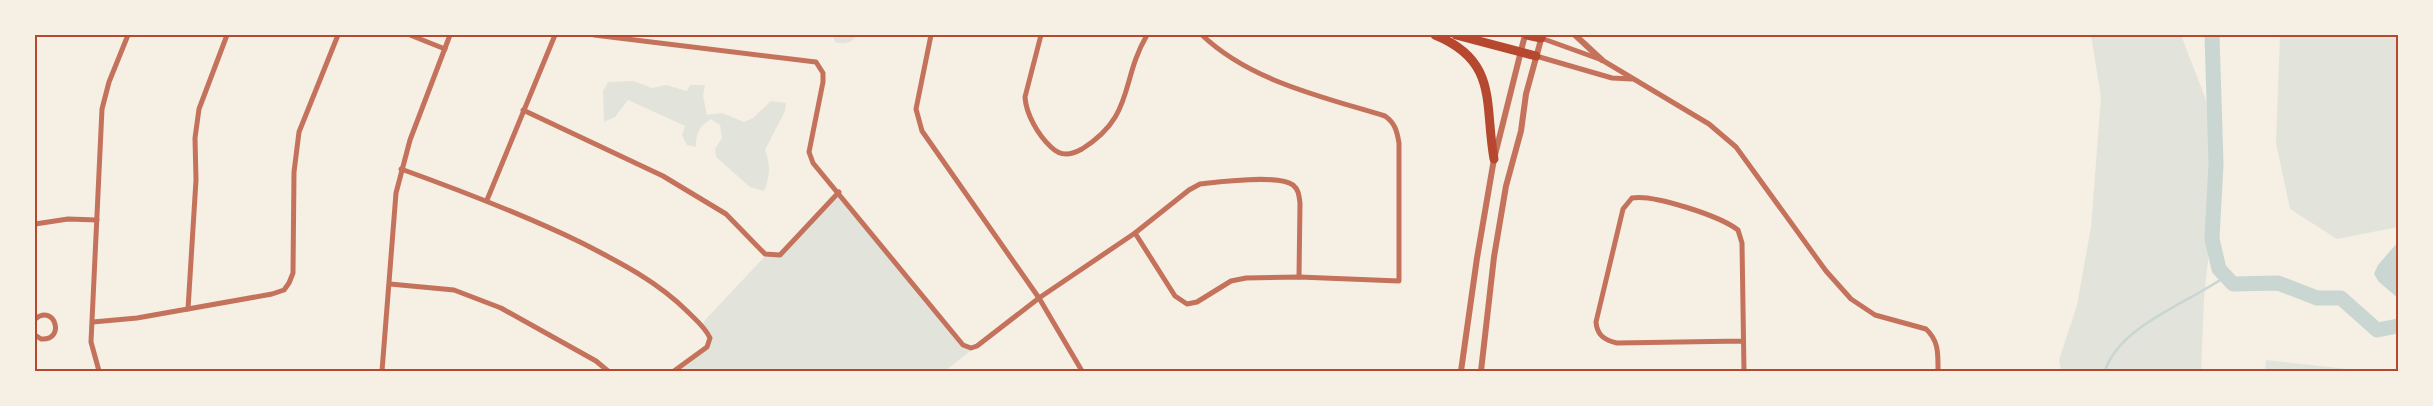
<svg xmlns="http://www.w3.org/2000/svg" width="2433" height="406" font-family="'PT Sans',sans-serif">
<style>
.green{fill:#e2e4dc}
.water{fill:#c9d6d2}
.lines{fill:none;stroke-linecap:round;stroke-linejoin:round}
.stream{stroke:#c9d6d2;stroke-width:2.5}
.river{stroke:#c9d6d2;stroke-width:15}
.minor{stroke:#c5725c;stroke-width:5}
.tertiary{stroke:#c5725c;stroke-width:6}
.motorway{stroke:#b5482f;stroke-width:9}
.neatline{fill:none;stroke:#b5482f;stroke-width:2}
</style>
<rect width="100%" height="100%" fill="#f6efe4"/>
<g class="green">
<path d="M 833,35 L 857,35 C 852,43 844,45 835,42 Z"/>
<path d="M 2091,35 L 2181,35 L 2206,100 L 2215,193 L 2204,299 L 2201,371 L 2061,371 L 2059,360 L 2077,305 L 2091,227 L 2101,97 Z"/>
<path d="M 2280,35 L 2398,35 L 2398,227 L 2337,239 L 2290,209 L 2276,143 Z"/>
<path d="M 633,81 L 652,88 L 666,85 L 687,91 L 690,85 L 705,85 L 703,96 L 707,115 L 722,113 L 744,122 L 753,118 L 771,101 L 786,103 L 785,111 L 765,150 C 771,165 770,176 764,191 L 750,187 L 716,157 L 715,149 L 722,138 L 720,125 L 711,119 C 699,126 696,133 696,147 L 687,145 L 682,135 L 685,126 L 628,100 L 615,117 L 604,122 L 603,91 L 608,82 Z"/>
<path d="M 839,192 L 963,345 L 977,346 L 945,371 L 674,371 L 707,347 L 710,338 L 702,325 L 705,320 L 767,254 L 780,255 Z"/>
<path d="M 2266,360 L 2366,371 L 2265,371 Z"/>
</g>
<path class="water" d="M 2398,242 L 2398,298 L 2379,282 L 2374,274 L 2378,265 Z"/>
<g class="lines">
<path class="stream" d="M 2105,371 C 2120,325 2189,303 2226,276"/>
<path class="river" d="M 2212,35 L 2216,164 L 2212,239 L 2219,269 L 2233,284 L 2278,283 L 2317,298 L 2341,298 L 2377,330 L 2398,326"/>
<g class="minor">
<path d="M 410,35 L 445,49"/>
<path d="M 594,35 L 816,62 L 823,73 L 823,82 L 809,152 L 813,163 L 963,345 L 971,348 L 977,346 L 1039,298 L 1135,233 L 1189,190 L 1200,184 C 1219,182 1278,174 1293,185 C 1299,190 1299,196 1300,203 L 1299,277"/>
<path d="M 931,35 L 916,109 L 922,131 L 1039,298 L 1082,371"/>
<path d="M 1041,35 L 1025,97 C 1026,114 1038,135 1051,147 C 1061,157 1071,155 1082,149 C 1135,116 1120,81 1147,35"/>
<path d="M 1541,38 L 1602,60 L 1709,124 L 1736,147 L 1826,271 L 1851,299 L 1875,315 L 1926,329 C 1939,341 1938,354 1938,371"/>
<path d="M 1536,56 L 1612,78 L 1632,79"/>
<path d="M 523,110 L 663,176 L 726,214 L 765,254 L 780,255 L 839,192"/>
<path d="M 401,169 C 462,191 522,214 580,242 C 619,262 657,281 688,312 C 696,320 705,327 710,338 L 707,347 L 674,371"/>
<path d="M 487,200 L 555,35"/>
<path d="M 35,224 L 68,219 L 97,220"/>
<path d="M 1135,233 L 1175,296 L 1187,304 L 1197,302 L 1231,281 L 1246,278 L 1299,277 L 1399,281 L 1399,143 C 1397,131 1395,123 1385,116 C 1323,97 1250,81 1202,35"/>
<path d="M 390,284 L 454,290 L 501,308 L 596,361 L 608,371"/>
<path d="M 188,309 L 196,180 L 195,138 L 199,109 L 227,35"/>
<path d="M 35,319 C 55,303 66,341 41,339 L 35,335"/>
<path d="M 93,322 L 137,318 L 272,294 L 284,290 L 289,283 L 293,273 L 294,172 L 299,132 L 338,35"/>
<path d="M 1743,341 L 1617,343 C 1604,340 1597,335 1596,322 L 1623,209 L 1632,198 C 1653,194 1720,216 1738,230 L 1742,243 L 1744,371"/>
<path d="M 99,371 L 91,342 L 102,109 L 109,82 L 128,35"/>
<path d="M 382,371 L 396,193 L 410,140 L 450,35"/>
</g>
<g class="tertiary">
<path d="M 1575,35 L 1602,60"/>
<path d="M 1461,371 L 1477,258 L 1494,159 L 1525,35"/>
<path d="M 1481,371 L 1494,257 L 1506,186 L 1521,131 L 1526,94 L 1542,36"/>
</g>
<g class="motorway">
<path d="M 1435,35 C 1499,61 1484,104 1494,159"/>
<path d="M 1456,35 L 1536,56"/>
<path d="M 1527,35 L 1541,38"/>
</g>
</g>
<rect width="2433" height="406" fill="none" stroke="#f6efe4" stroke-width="72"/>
<rect x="36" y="36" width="2361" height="334" class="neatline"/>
</svg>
